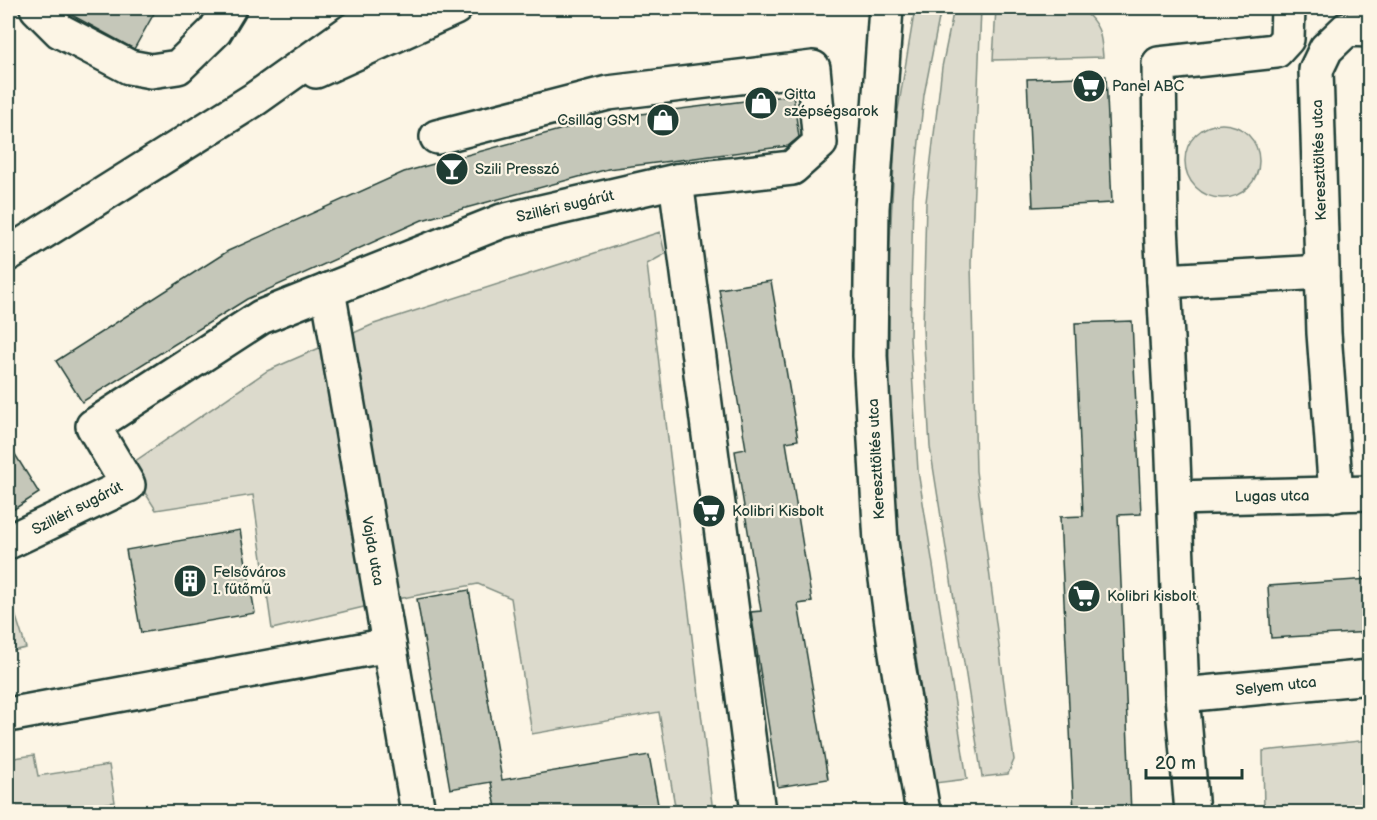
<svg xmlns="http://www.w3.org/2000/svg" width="1377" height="820" font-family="'Balsamiq Sans',sans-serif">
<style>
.green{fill:#dcdacc;stroke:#7e8c80;stroke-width:1.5}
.building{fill:#c5c7b9;stroke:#1f3d34;stroke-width:1.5}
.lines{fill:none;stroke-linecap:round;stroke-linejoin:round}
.minor-casing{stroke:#1f3d34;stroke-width:38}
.tertiary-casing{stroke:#1f3d34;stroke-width:38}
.minor{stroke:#fcf5e5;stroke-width:33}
.tertiary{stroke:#fcf5e5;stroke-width:33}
.labels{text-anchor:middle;stroke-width:4.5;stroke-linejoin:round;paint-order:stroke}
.poi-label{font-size:15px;fill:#1f3d34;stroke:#fcf5e5;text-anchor:start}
.street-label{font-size:15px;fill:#1f3d34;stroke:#fcf5e5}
</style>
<rect width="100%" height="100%" fill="#fcf5e5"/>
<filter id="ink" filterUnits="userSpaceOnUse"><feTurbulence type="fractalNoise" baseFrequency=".0167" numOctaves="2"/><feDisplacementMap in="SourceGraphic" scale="12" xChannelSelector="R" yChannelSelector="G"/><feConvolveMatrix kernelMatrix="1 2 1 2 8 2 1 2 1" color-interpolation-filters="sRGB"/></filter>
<g filter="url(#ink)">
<g class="green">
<path d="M 915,8 L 941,8 L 924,95 L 913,197 L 910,338 L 918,471 L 967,779 L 935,783 L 900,553 L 889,401 L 889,262 L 896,122 Z"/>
<path d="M 954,8 L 981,8 L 971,264 L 976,471 L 1014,760 L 1008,774 L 982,777 L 930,447 L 923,328 L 926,202 L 942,67 Z"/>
<path d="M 996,8 L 1081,8 C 1100,25 1101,32 1103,57 L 993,60 Z"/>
<circle cx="1222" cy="161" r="37"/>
<path d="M 660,232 L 665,254 L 647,264 L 713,812 L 676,812 L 659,712 L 532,734 L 511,598 L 478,584 L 397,599 L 272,629 L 253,495 L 156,510 L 128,466 L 267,371 L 374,324 Z"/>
<path d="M 8,592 L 26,648 L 8,652 Z"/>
<path d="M 1369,740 L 1369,812 L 1264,812 L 1263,751 Z"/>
<path d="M 34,755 L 38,776 L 109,765 L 115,802 L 49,812 L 8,812 L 8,759 Z"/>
</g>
<g class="building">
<path d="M 63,8 L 157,8 L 134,49 L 68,13 Z"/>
<path d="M 1106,76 L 1112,203 L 1033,207 L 1027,79 Z"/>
<path d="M 793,95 L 799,137 L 788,146 L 608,169 L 422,220 L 247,299 L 82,402 L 56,361 L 228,251 L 404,172 L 600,119 Z"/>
<path d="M 771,281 L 798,440 L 786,442 L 812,602 L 798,604 L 828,779 L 778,787 L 751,612 L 761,611 L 735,451 L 746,449 L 719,289 Z"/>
<path d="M 1132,321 L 1141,514 L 1118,515 L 1131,813 L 1074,813 L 1060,517 L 1083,516 L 1075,323 Z"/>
<path d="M 8,443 L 39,493 L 8,513 Z"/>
<path d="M 240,530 L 255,613 L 141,633 L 126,550 Z"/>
<path d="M 1370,579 L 1370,632 L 1271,638 L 1268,586 Z"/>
<path d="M 469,590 L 502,780 L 649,755 L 659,810 L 644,813 L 497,813 L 491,782 L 450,789 L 417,599 Z"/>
</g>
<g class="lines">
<defs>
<g id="minor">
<path d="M 37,8 L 60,31 L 129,67 L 151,71 L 178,67 L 215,31 L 229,8"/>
<path d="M 676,181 L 758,812"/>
<path d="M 1164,281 L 1322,272"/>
<path d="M 328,290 L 418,812"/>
<path d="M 1336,495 L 1324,333 L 1316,70 L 1326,49 L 1347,29 L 1370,30"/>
<path d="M 1175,498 L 1370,493"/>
<path d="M 8,542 L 128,485 L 93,426 L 261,317 L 502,221 L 676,181 L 792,168 L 820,143 L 813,68 L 608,93 L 437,137"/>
<path d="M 1182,695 L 1370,677"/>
<path d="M 8,715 L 389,645"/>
<path d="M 1192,812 L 1182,695 L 1172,432 L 1161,226 L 1159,64 L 1276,51 L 1287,39 L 1288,8"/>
</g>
<g id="tertiary">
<path d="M 886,8 L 872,208 L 870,356 L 881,542 L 896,653 L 923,812"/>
<path d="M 316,71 L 455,8"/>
<path d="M 8,254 L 255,99 L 383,8"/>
</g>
</defs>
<use href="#minor" class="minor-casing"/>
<use href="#tertiary" class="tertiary-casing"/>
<use href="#minor" class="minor"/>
<use href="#tertiary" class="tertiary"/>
</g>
</g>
<defs>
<symbol id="supermarket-disc" viewBox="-11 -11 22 22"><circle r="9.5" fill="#1f3d34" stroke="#fcf5e5"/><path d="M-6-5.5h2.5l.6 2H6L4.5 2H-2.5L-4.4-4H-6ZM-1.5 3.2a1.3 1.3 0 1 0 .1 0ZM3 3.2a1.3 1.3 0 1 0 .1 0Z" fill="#fff"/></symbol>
<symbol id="shop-disc" viewBox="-11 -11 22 22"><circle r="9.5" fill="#1f3d34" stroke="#fcf5e5"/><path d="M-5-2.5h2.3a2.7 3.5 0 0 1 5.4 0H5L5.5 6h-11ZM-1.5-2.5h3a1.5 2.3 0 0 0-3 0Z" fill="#fff"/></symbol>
<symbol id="bar-disc" viewBox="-11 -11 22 22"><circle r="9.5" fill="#1f3d34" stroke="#fcf5e5"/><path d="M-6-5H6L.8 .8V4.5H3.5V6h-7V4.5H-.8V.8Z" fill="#fff"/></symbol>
<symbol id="building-disc" viewBox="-11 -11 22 22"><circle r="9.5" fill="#1f3d34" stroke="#fcf5e5"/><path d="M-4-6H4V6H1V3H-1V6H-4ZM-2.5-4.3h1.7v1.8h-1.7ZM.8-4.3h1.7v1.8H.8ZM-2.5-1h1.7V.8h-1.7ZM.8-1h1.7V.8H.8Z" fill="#fff"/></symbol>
</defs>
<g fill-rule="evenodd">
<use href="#supermarket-disc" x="1070" y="67" width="38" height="38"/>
<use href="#shop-disc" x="742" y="84" width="38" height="38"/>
<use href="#shop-disc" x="644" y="101" width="38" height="38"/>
<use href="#bar-disc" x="433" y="150" width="38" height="38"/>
<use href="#supermarket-disc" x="690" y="492" width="38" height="38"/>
<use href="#building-disc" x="171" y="562" width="38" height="38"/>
<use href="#supermarket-disc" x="1065" y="577" width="38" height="38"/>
</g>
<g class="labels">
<g class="poi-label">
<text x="1112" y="91">Panel ABC</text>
<text x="784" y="99">Gitta<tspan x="784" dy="17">szépségsarok</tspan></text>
<text x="640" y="125" text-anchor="end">Csillag GSM</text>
<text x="475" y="174">Szili Presszó</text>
<text x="732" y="516">Kolibri Kisbolt</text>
<text x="213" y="577">Felsőváros<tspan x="213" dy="17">I. fűtőmű</tspan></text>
<text x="1107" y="601">Kolibri kisbolt</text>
</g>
<g class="street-label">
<text transform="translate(1319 160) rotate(-92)" y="5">Kereszttöltés utca</text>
<text transform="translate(565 206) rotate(-13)" y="5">Szilléri sugárút</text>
<text transform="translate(876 459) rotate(-93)" y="5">Kereszttöltés utca</text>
<text transform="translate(1272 496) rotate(-1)" y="5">Lugas utca</text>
<text transform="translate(77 508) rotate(-27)" y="5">Szilléri sugárút</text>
<text transform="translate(373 551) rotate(80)" y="5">Vajda utca</text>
<text transform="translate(1276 686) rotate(-6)" y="5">Selyem utca</text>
</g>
</g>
<rect width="1377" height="820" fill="none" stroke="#fcf5e5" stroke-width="30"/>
<rect x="15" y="15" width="1347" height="790" fill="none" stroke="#1f3d34" stroke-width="2" filter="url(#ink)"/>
<path d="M1146 769v9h96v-9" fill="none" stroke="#1f3d34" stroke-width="3"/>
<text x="1155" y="769" font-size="18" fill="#1f3d34" stroke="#fcf5e5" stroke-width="4.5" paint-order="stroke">20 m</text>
</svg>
